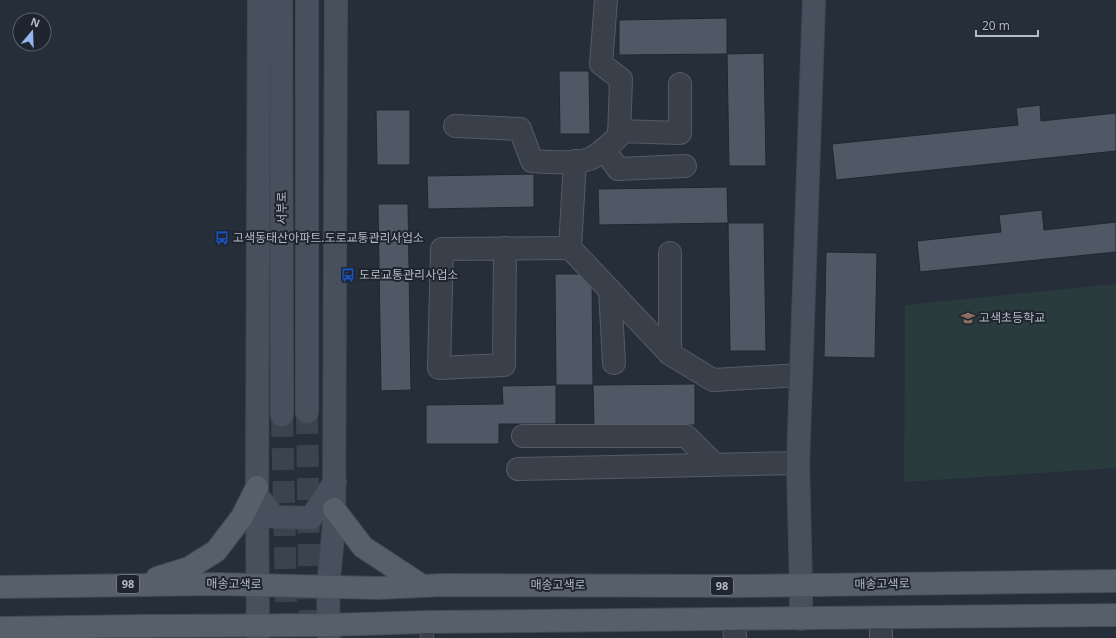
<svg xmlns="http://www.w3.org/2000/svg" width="1116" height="638" font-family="'Open Sans','Noto Sans KR',sans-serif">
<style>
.pitch{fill:#293b3c}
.building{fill:#4e5965;stroke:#202731}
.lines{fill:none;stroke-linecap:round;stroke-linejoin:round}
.secondary-tunnel{stroke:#3b434f;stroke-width:22;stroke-dasharray:22 11;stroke-linecap:butt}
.lane-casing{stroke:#545b65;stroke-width:14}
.street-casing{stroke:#545b65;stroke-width:24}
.secondary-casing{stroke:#424953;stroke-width:24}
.primary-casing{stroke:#424953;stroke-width:24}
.lane{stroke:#39404a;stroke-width:12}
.street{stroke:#39404a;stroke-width:22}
.secondary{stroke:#48505d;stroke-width:22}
.primary{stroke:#575f6a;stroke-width:22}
.labels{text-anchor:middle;stroke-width:4;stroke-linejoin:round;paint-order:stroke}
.shield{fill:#1e252f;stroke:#888e99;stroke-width:1}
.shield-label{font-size:11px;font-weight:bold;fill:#b5bbc6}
.street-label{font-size:12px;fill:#b5bbc6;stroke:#1e252f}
.poi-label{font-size:12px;fill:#b5bbc6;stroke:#1e252f;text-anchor:start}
</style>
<rect width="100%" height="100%" fill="#262e3a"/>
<path class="pitch" d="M 1116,284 L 1116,468 L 904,482 L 905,305 Z"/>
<g class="building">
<path d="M 727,18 L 727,54 L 619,55 L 619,20 Z"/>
<path d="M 764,53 L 766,166 L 729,166 L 727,54 Z"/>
<path d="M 559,71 L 589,71 L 590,134 L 560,134 Z"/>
<path d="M 1040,105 L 1041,121 L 1116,113 L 1116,151 L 836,180 L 832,144 L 1018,125 L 1016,108 Z"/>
<path d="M 376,110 L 410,110 L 410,165 L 377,165 Z"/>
<path d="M 534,174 L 534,207 L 428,209 L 427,176 Z"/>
<path d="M 727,187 L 728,223 L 599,225 L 598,189 Z"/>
<path d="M 378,204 L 408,204 L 411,390 L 381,391 Z"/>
<path d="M 1042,210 L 1044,230 L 1116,222 L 1116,252 L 920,272 L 917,241 L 1001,232 L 999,215 Z"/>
<path d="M 728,223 L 764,223 L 766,351 L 730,351 Z"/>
<path d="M 826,252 L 877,253 L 875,358 L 824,357 Z"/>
<path d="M 555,274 L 592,274 L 593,385 L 556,385 Z"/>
<path d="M 695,384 L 695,425 L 594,425 L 593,385 Z"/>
<path d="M 556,385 L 556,424 L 499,424 L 499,444 L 426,444 L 426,405 L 503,404 L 502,386 Z"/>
</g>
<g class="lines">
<g class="secondary-tunnel">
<path d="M 307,412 L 310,638"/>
<path d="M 282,415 L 287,638"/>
</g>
<defs>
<path id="lane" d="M 426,622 L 427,638"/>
<g id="street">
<path d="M 455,126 L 520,129 L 532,161 C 546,162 577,164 589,159 C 600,155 610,144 619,136 L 621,79 L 601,64 L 606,0"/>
<path d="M 619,131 L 680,133 L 680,84"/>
<path d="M 604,149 L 618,169 L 685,166"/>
<path d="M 575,161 L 570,248 L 670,354 L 713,380 L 801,375"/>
<path d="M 505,248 L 504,365 L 439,368 L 442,249 L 570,248"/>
<path d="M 610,290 L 614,363"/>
<path d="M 670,354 L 670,253"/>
<path d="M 523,436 L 686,436 L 714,464"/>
<path d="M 518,469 L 798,463"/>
<path d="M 734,619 L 735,638"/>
<path d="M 881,638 L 881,618"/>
</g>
<g id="secondary">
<path d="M 281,0 L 282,415"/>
<path d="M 307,412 L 307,0"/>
<path d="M 257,495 L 274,517 L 311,518 L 335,482"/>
<path d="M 801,619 L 801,586 L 798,463 L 814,0"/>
<path d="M 258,638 L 257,495 L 259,0"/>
<path d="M 329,638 L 328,588 L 334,525 L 336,0"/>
</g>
<g id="primary">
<path d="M 334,509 L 363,547 L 421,585"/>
<path d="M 157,578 L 189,568 L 216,551 L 242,517 L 257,487"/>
<path d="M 0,587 L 218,584 L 378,588 L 444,585 L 739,586 L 1116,581"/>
<path d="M 0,628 L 143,626 L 329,625 L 426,622 L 1116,615"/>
</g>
</defs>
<use href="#lane" class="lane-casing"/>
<use href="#street" class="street-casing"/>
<use href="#secondary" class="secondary-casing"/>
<use href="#primary" class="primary-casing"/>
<use href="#lane" class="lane"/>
<use href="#street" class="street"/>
<use href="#secondary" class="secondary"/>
<use href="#primary" class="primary"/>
</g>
<defs>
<symbol id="bus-bare" viewBox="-9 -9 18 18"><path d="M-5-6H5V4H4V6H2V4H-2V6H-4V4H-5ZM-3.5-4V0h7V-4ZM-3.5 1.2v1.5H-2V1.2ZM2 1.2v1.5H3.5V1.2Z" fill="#1a4fb4" stroke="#1e252f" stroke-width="2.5" paint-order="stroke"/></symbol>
<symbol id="school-bare" viewBox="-9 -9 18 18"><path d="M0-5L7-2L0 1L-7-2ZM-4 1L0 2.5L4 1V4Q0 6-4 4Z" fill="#8d6e63" stroke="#1e252f" stroke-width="2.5" paint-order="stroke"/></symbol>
</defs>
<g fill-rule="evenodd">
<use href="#bus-bare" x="212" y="228" width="20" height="20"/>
<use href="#bus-bare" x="338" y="265" width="20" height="20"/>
<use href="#school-bare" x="958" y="308" width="20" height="20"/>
</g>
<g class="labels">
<g class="shield">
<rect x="117" y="575" width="22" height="18" rx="3"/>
<rect x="711" y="577" width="22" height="18" rx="3"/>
</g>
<g class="shield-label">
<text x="128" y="588">98</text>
<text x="722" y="590">98</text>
</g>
<g class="street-label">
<text transform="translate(282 208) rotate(-90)" y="4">서부로</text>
<text transform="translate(234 584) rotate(1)" y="4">매송고색로</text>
<text transform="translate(882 584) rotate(-1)" y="4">매송고색로</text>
<text x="558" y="589">매송고색로</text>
</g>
<g class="poi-label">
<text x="233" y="242">고색동태산아파트.도로교통관리사업소</text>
<text x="359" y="279">도로교통관리사업소</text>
<text x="979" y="322">고색초등학교</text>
</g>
</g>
<g transform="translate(32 32) rotate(19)"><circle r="19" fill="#1e252f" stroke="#5a616b"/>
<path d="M0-3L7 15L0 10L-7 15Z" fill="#93b6ed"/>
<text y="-6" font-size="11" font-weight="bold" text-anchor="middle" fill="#b5bbc6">N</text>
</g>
<path d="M976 30v6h62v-6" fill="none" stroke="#b5bbc6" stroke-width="2"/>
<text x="982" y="30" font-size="12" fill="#b5bbc6" stroke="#1e252f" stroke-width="3" paint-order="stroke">20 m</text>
</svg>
